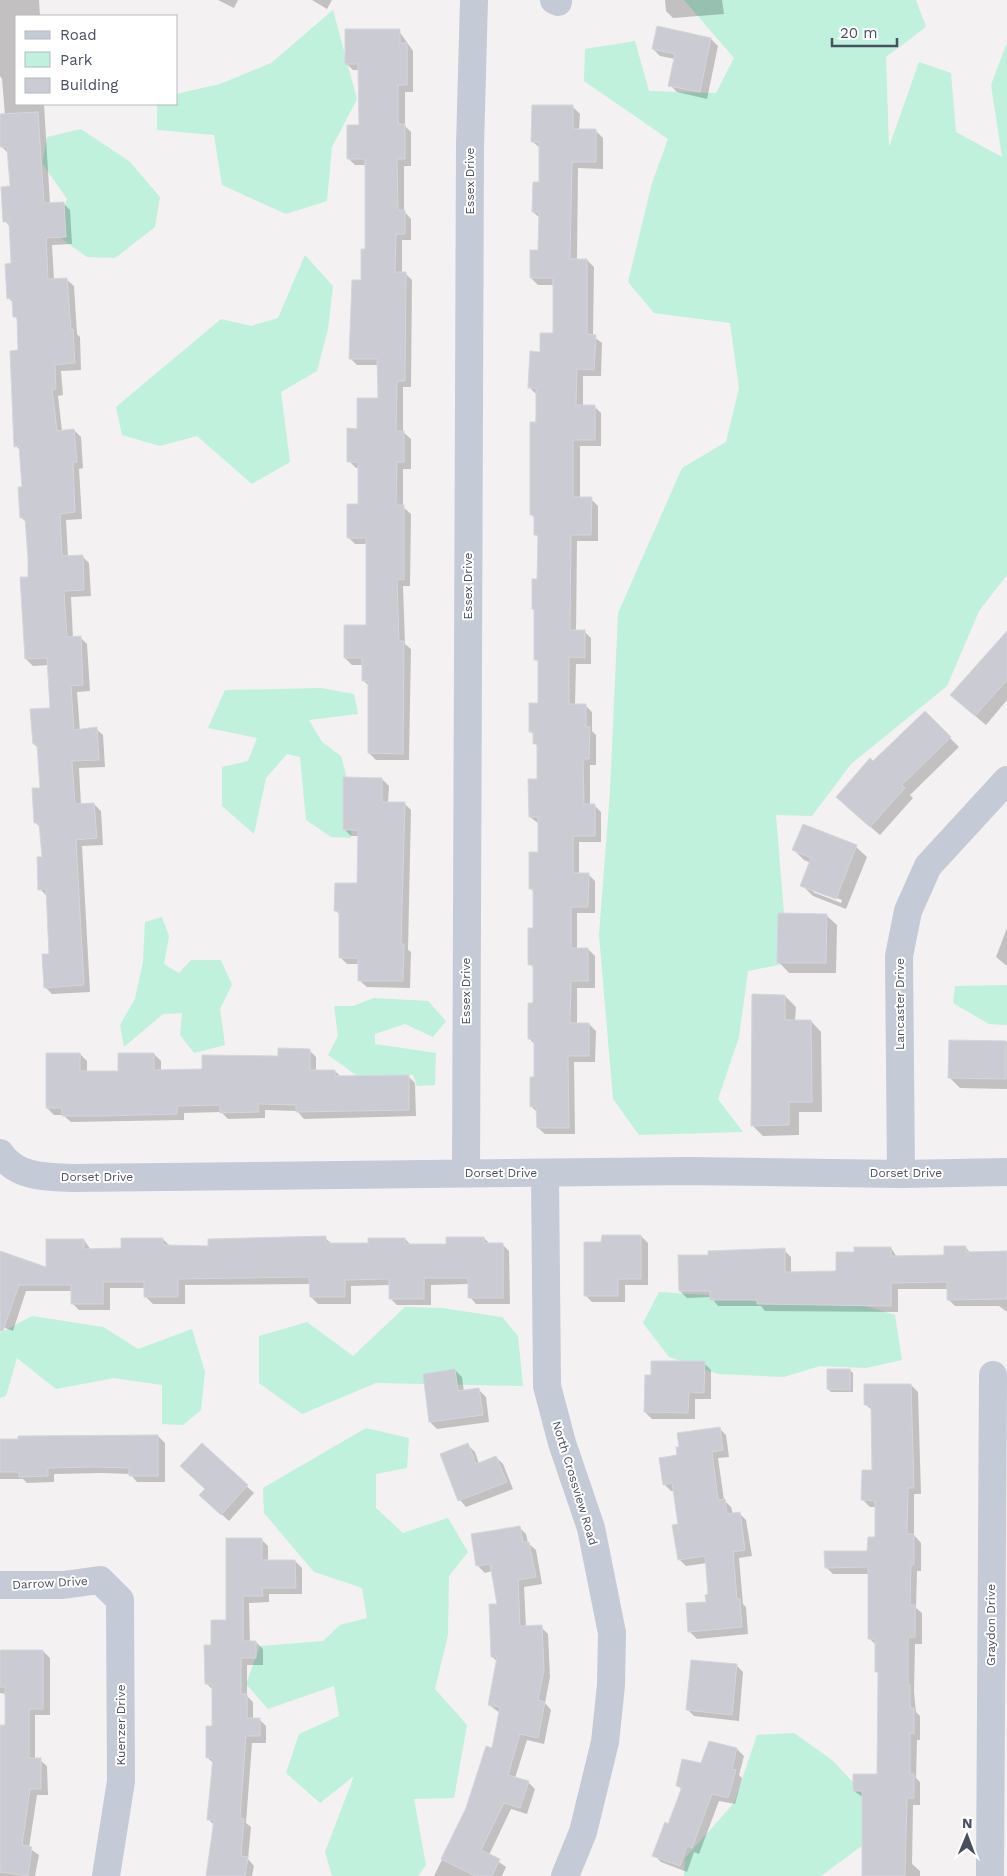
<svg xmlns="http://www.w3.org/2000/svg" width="1007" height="1876" font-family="'Work Sans',sans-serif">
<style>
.green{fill:#bff1dd}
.shadow{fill:#0003;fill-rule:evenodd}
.building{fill:#cbccd3;stroke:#d5d5dc}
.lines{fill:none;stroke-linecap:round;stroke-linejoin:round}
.minor{stroke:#c4cad6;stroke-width:28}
.labels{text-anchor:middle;stroke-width:4;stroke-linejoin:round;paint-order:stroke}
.street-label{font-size:12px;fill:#484f5f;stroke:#fff}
</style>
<rect width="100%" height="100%" fill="#f3f1f1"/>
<g class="green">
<path d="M 684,0 L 916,0 L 926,27 L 886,57 L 889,147 L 919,62 L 951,73 L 956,132 L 1002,157 L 991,85 L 1007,42 L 1007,575 L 979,611 L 947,686 L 851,764 L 812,816 L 776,815 L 788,963 L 748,971 L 739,1037 L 718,1099 L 743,1132 L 639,1135 L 613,1099 L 599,935 L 610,792 L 618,613 L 682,468 L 726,442 L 739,388 L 730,323 L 654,313 L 628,282 L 652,183 L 668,139 L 584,81 L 585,49 L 635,41 L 649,91 L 716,93 L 734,58 Z"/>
<path d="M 333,10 L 357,99 L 332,147 L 327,201 L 286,214 L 222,185 L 214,135 L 157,130 L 157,104 L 176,104 L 176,94 L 220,84 L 271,63 Z"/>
<path d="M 81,129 L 129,161 L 160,197 L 155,227 L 115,258 L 87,257 L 55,234 L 67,199 L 42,163 L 47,137 Z"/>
<path d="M 305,255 L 333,286 L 328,329 L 317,371 L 281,392 L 290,462 L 252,484 L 197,436 L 160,446 L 122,435 L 116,407 L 221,319 L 251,326 L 278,318 Z"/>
<path d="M 321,688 L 354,694 L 358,714 L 309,720 L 322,742 L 341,756 L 353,801 L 351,838 L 331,837 L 306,820 L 300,757 L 287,754 L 266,778 L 254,834 L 222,806 L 222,767 L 248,761 L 257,738 L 208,728 L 225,690 Z"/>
<path d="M 162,917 L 169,936 L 164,964 L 179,973 L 191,960 L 221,960 L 232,985 L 220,1009 L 225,1045 L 194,1053 L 180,1035 L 182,1013 L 163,1014 L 124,1047 L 120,1025 L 135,999 L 143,962 L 145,922 Z"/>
<path d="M 1007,985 L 1007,1025 L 989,1024 L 953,1003 L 955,986 Z"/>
<path d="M 374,998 L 428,1001 L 446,1021 L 433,1037 L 405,1024 L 375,1034 L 375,1044 L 436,1053 L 435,1085 L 417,1086 L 413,1075 L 356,1075 L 328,1055 L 338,1036 L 334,1006 L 353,1006 Z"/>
<path d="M 659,1292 L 785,1300 L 850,1301 L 895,1315 L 902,1360 L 866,1368 L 820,1366 L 784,1377 L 718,1374 L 669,1357 L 643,1323 Z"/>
<path d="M 405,1307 L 442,1308 L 502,1317 L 518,1336 L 523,1386 L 376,1383 L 302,1414 L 259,1383 L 259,1336 L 307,1322 L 353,1356 Z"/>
<path d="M 32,1316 L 103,1327 L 138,1349 L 192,1329 L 205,1372 L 201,1410 L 183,1425 L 162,1424 L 162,1385 L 114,1378 L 56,1389 L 17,1358 L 6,1396 L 0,1398 L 0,1333 Z"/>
<path d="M 366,1428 L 409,1438 L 407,1468 L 376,1474 L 376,1508 L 403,1533 L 448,1518 L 468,1552 L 449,1576 L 448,1635 L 435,1689 L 467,1725 L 454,1798 L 414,1799 L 426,1865 L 418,1876 L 332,1876 L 325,1852 L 354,1776 L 320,1803 L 286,1773 L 299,1734 L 339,1716 L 334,1686 L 268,1709 L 246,1684 L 260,1646 L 323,1641 L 340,1625 L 367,1618 L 362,1588 L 314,1572 L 264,1513 L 263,1488 Z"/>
<path d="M 794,1733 L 832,1760 L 865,1795 L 867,1842 L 821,1876 L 684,1876 L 685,1858 L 734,1803 L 757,1735 Z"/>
</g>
<g class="shadow">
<path d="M 0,0 L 39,0 L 40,16 L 16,16 L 16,104 L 44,104 L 50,204 L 63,203 L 70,210 L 72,244 L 52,245 L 54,280 L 67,280 L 74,286 L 77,334 L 80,337 L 81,370 L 61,371 L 63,395 L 58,396 L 62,431 L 74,430 L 81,437 L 83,468 L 79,469 L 82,519 L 66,520 L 68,557 L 82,556 L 89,563 L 91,596 L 71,597 L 73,638 L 80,637 L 87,644 L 90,691 L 77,692 L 80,731 L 96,729 L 103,735 L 105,767 L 79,768 L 81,805 L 94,804 L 101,811 L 103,845 L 82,846 L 90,992 L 52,994 L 45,987 L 51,955 L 47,896 L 40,889 L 43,858 L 41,828 L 36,823 L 42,789 L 39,749 L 34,744 L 51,709 L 49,665 L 33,666 L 26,659 L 29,578 L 27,523 L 21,517 L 24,488 L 21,451 L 16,446 L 20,352 L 18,320 L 15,317 L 14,303 L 8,298 L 12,265 L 10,227 L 5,221 L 12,187 L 8,153 L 1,146 L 0,124 L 0,115 L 5,115 L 2,79 L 0,76 Z"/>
<path d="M 218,0 L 238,0 L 234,8 Z"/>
<path d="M 312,0 L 332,0 L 327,9 Z"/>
<path d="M 665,0 L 722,0 L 724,14 L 673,18 L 666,11 Z"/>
<path d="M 399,31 L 413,51 L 413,92 L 405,92 L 405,126 L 411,132 L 411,166 L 404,166 L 404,211 L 411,219 L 411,240 L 402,240 L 402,273 L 405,273 L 412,280 L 411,387 L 403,387 L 403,432 L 411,439 L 411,469 L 403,469 L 403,507 L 411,514 L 410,586 L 403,586 L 405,644 L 411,649 L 409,760 L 376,760 L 369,753 L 369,686 L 363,680 L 363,665 L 352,665 L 345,658 L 367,626 L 367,544 L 355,544 L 348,537 L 359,505 L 359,468 L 356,468 L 349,461 L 358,430 L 379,399 L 379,365 L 357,365 L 350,358 L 366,250 L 366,165 L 355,165 L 348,158 L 360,126 L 360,70 L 353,70 L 346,63 Z"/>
<path d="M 711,39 L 718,46 L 707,99 L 677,92 L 670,85 L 675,59 L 660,56 L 653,49 Z"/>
<path d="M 573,107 L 580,114 L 579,131 L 596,131 L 603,138 L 603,169 L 578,168 L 577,260 L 587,260 L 594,267 L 593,336 L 602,343 L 601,376 L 583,376 L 583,406 L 594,406 L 601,413 L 601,446 L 580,446 L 580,498 L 591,499 L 598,506 L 598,541 L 577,541 L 576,631 L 584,631 L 591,638 L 591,664 L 576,664 L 575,705 L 585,705 L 592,712 L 592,731 L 596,735 L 596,765 L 590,765 L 590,805 L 594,805 L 601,812 L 601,842 L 579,842 L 579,874 L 588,874 L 595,881 L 595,913 L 577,913 L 577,949 L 588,949 L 595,956 L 595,988 L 577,988 L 577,1024 L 589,1024 L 596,1031 L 595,1062 L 574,1062 L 575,1134 L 545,1134 L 538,1128 L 538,1113 L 531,1106 L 535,1078 L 535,1045 L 529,1038 L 534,1004 L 535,969 L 530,964 L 535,929 L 535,893 L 530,888 L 539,854 L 539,824 L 530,817 L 538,780 L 538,747 L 535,743 L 535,736 L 530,731 L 539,704 L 539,663 L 535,659 L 535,611 L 533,609 L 538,581 L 539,538 L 535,534 L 535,519 L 531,514 L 537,395 L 530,388 L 541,353 L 554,335 L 554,285 L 538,285 L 531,278 L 539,251 L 540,218 L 533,212 L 540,183 L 540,148 L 533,142 Z"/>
<path d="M 1007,632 L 1007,700 L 986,725 L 962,705 Z"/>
<path d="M 925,713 L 959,747 L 910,795 L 913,798 L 880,835 L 846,806 L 873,762 Z"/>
<path d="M 382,779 L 389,786 L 388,803 L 404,803 L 411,810 L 408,950 L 411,952 L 410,988 L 367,987 L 360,981 L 360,964 L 347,964 L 340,957 L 340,915 L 336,911 L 359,884 L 359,836 L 351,836 L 344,829 Z"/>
<path d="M 856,847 L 867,857 L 846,909 L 813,896 L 802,885 L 811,863 L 804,860 L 794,850 ZM 813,889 L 842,900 L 841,903 L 813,892 Z"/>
<path d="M 826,915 L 837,925 L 836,973 L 789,973 L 779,962 Z"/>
<path d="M 1007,928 L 1007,966 L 996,957 Z"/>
<path d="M 785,996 L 796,1007 L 795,1021 L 811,1021 L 821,1032 L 822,1112 L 799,1112 L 799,1135 L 763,1136 L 752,1125 Z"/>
<path d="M 950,1041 L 1007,1042 L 1007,1089 L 960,1088 L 950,1078 Z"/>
<path d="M 309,1050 L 316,1057 L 316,1071 L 335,1071 L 341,1077 L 408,1076 L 415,1083 L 416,1116 L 304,1119 L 297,1111 L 265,1110 L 265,1118 L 228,1119 L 221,1112 L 184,1113 L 184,1120 L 71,1122 L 63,1115 L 54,1115 L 47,1108 L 80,1054 L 87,1061 L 87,1072 L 120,1073 L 154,1054 L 161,1061 L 161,1071 L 204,1070 Z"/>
<path d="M 641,1236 L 648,1243 L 648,1285 L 625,1285 L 625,1302 L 592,1302 L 585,1295 L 603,1243 Z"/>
<path d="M 325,1238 L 332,1244 L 369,1244 L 405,1239 L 411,1245 L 448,1245 L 484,1238 L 491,1245 L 502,1244 L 509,1251 L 510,1304 L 476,1304 L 470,1297 L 469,1284 L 431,1285 L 431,1305 L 397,1305 L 390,1298 L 390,1285 L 351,1286 L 351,1304 L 318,1304 L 311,1297 L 311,1284 L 185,1285 L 185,1304 L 153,1304 L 146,1297 L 146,1288 L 110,1288 L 110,1310 L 79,1310 L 72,1303 L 72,1291 L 26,1291 L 13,1331 L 0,1326 L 0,1255 L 48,1268 L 84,1240 L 91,1250 L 123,1249 L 163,1239 L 170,1246 L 210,1247 Z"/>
<path d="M 891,1248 L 897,1257 L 945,1257 L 966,1248 L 971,1253 L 1007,1252 L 1007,1312 L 999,1306 L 955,1306 L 948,1299 L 948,1289 L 898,1289 L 898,1312 L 765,1311 L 761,1306 L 718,1306 L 711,1297 L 687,1298 L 680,1291 L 710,1256 L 784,1250 L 791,1257 L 791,1273 L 837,1272 L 855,1254 Z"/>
<path d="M 704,1363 L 711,1370 L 711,1399 L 695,1399 L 695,1419 L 652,1419 L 645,1412 L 652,1376 Z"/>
<path d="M 455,1370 L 462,1377 L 464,1392 L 479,1390 L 486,1397 L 489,1422 L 437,1429 L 430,1422 Z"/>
<path d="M 850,1370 L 853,1373 L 853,1392 L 831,1392 L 828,1389 Z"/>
<path d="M 911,1385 L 918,1392 L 921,1494 L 914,1494 L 914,1535 L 921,1543 L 921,1571 L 917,1571 L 916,1608 L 922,1613 L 922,1644 L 915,1644 L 914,1692 L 916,1712 L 920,1716 L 920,1740 L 917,1740 L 916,1778 L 920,1782 L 920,1805 L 913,1805 L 912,1864 L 920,1871 L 920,1876 L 864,1876 L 864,1798 L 854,1791 L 878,1775 L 879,1674 L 876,1671 L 876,1645 L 869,1638 L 869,1574 L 833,1574 L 826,1567 L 869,1552 L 876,1538 L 876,1507 L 870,1507 L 863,1500 L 873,1472 L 873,1411 L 865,1404 Z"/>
<path d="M 719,1428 L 726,1435 L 729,1457 L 718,1458 L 724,1500 L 731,1507 L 733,1514 L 739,1513 L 746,1520 L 752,1556 L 739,1558 L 743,1604 L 746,1607 L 748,1634 L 697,1639 L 690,1632 L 710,1596 L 707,1563 L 686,1566 L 679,1559 L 679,1525 L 674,1491 L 671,1491 L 664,1484 L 679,1456 Z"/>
<path d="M 158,1436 L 165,1443 L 165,1482 L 137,1482 L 130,1474 L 103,1473 L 54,1474 L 54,1482 L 27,1483 L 23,1479 L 0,1479 L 0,1441 Z"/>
<path d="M 202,1445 L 254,1493 L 229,1521 L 208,1502 Z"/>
<path d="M 468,1445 L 475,1452 L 479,1464 L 496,1457 L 503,1464 L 513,1489 L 466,1507 L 460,1500 Z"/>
<path d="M 519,1527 L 526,1534 L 528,1543 L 536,1550 L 542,1584 L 524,1587 L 526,1627 L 541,1627 L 548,1634 L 550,1677 L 545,1703 L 551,1710 L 544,1744 L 527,1740 L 515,1778 L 528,1782 L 535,1789 L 527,1814 L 511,1809 L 489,1855 L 506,1867 L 502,1876 L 434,1876 L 467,1809 L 492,1749 L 500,1713 L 489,1705 L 498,1662 L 492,1657 L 498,1605 L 492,1571 L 485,1573 L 478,1566 L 472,1535 Z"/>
<path d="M 261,1539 L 268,1546 L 268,1561 L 295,1561 L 302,1568 L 302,1594 L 269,1594 L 269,1602 L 249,1603 L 250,1642 L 256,1642 L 263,1649 L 263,1665 L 247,1665 L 247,1696 L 253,1702 L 253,1719 L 259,1719 L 266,1726 L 266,1743 L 252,1743 L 246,1823 L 251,1827 L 248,1859 L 254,1866 L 252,1876 L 208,1876 L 215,1826 L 208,1819 L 213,1763 L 207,1757 L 214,1727 L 214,1691 L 206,1683 L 212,1646 L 228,1621 Z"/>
<path d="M 0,1651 L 43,1651 L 50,1658 L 50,1715 L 35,1715 L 35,1760 L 40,1760 L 47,1766 L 48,1795 L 37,1795 L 29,1848 L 39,1855 L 35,1876 L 0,1876 L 0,1726 L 6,1726 L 6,1694 L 0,1693 Z"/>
<path d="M 737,1666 L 743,1672 L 739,1721 L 694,1716 L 687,1709 Z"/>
<path d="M 737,1749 L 744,1756 L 739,1775 L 742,1778 L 735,1804 L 719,1801 L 699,1854 L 694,1852 L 687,1872 L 661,1862 L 654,1855 L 669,1825 L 682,1790 L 678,1786 Z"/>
</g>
<g class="building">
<path d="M 657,26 L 711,38 L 700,92 L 668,86 L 675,54 L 652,49 Z"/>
<path d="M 345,29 L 400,29 L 400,43 L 407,43 L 407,85 L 398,85 L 398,124 L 405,124 L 405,159 L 397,159 L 398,210 L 405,210 L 405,234 L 396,234 L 395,272 L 406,272 L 405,381 L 397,381 L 396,431 L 404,431 L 404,462 L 397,462 L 396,505 L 404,505 L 404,580 L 397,579 L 399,641 L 404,641 L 403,754 L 368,753 L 368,681 L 362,681 L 362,658 L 344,658 L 344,625 L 366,625 L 366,538 L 347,538 L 347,504 L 358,504 L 358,462 L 347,462 L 347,428 L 357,429 L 357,398 L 378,398 L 377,359 L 349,359 L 352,280 L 361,280 L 361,249 L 365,249 L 365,159 L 347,159 L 347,125 L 359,125 L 358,64 L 345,64 Z"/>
<path d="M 532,105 L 573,105 L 573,129 L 596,129 L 596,162 L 572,162 L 570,259 L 587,259 L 587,334 L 596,335 L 594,370 L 577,369 L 576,405 L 595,405 L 595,440 L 573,440 L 573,497 L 592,497 L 591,535 L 571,535 L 570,630 L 585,630 L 585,658 L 569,657 L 569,704 L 586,704 L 586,727 L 590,727 L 589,759 L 583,759 L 584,804 L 595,804 L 595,836 L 573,836 L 573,873 L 589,873 L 588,907 L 571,907 L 571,948 L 588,948 L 588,981 L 571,981 L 570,1023 L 589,1023 L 589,1056 L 568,1056 L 569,1128 L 537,1128 L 536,1106 L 530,1107 L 530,1077 L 534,1077 L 534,1039 L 528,1039 L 528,1003 L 533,1003 L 533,965 L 528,965 L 528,928 L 533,928 L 533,889 L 529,889 L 529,852 L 538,852 L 538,817 L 529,817 L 528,779 L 537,779 L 537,744 L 533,744 L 533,732 L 529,732 L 529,703 L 538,703 L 538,660 L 534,660 L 534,609 L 532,609 L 532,579 L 537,579 L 538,535 L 534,535 L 534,515 L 530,515 L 530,422 L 536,422 L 536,388 L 528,388 L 530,351 L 540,352 L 540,333 L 553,333 L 553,278 L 530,278 L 530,250 L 538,250 L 539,212 L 532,212 L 533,182 L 539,182 L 539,142 L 531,142 Z"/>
<path d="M 38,112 L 44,203 L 64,202 L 66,237 L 46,238 L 48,279 L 67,278 L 71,329 L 73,329 L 75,363 L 55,365 L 56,389 L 52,389 L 57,431 L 74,429 L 77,462 L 73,462 L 75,512 L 60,514 L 62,556 L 83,555 L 84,590 L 64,591 L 67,637 L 81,636 L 83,685 L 71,686 L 74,730 L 97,727 L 99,760 L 72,761 L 75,804 L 94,803 L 97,838 L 76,840 L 84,985 L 44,988 L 42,954 L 49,954 L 48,932 L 46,889 L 38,890 L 37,857 L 42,857 L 39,823 L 34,823 L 32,788 L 40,788 L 37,744 L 33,744 L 30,709 L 50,708 L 47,658 L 25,659 L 20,577 L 28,577 L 28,558 L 25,518 L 20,518 L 18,487 L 22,487 L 19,446 L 14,447 L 10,351 L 18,350 L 17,317 L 13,317 L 12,298 L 7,299 L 5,264 L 11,263 L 9,222 L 3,222 L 1,187 L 10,186 L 7,147 L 0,147 L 0,114 Z"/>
<path d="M 1007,631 L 1007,680 L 975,716 L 950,695 Z"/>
<path d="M 925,711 L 951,737 L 902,785 L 905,788 L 870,827 L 836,797 L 870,758 L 873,761 Z"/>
<path d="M 343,777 L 382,778 L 382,802 L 405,802 L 401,944 L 404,944 L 403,981 L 358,981 L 358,958 L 339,958 L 339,911 L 334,911 L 335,883 L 357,883 L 358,830 L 343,830 Z"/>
<path d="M 803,824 L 857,845 L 836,899 L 800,886 L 811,858 L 792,850 Z"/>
<path d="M 778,913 L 827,914 L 826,963 L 777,963 Z"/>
<path d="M 752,994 L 785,995 L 785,1020 L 811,1020 L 812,1102 L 789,1102 L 789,1125 L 751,1126 Z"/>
<path d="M 949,1040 L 1006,1041 L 1006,1079 L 948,1078 Z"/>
<path d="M 278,1048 L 310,1049 L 310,1070 L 335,1070 L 335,1076 L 409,1075 L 409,1110 L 296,1112 L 296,1105 L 258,1104 L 259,1112 L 220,1113 L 220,1105 L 177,1106 L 177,1114 L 103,1116 L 62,1116 L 62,1108 L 46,1108 L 46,1053 L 80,1053 L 80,1071 L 118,1071 L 118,1053 L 154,1053 L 154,1070 L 202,1069 L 202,1055 L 278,1056 Z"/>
<path d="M 602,1235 L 641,1235 L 641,1279 L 618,1279 L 618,1296 L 584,1296 L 584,1242 L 601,1242 Z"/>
<path d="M 326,1236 L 326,1243 L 368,1243 L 368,1238 L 405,1238 L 405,1244 L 446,1244 L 446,1237 L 484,1237 L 484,1243 L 503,1243 L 503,1298 L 468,1298 L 468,1278 L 424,1278 L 424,1299 L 389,1299 L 389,1279 L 345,1280 L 345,1297 L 310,1297 L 309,1277 L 178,1279 L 178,1297 L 144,1297 L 144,1282 L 103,1282 L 103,1304 L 71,1304 L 71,1285 L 19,1285 L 3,1331 L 0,1331 L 0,1251 L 46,1267 L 46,1239 L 84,1239 L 84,1249 L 121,1248 L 121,1238 L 163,1238 L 163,1245 L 208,1246 L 208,1239 Z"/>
<path d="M 944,1246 L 966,1246 L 966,1252 L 1007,1251 L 1007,1299 L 947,1300 L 947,1282 L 891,1283 L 891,1306 L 757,1304 L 757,1300 L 710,1300 L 710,1291 L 679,1291 L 678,1255 L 708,1255 L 708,1251 L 785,1248 L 785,1272 L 836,1271 L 836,1252 L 854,1252 L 854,1247 L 891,1247 L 891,1256 L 944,1255 Z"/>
<path d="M 651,1361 L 705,1361 L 704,1393 L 689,1392 L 688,1413 L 644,1412 L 645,1375 L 651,1375 Z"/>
<path d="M 455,1369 L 458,1391 L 479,1388 L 483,1415 L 429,1422 L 423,1374 Z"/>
<path d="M 827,1369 L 850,1369 L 850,1390 L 827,1389 Z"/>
<path d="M 864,1384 L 911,1384 L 914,1488 L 908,1488 L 907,1534 L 914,1534 L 914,1565 L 911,1565 L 910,1605 L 915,1605 L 915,1637 L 908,1637 L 908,1685 L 910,1685 L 910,1708 L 914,1708 L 914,1734 L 910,1733 L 910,1774 L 914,1774 L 914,1798 L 907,1798 L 905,1876 L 862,1876 L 862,1791 L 853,1791 L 853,1774 L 877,1774 L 878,1672 L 875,1672 L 875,1639 L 868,1639 L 868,1567 L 825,1568 L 824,1551 L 867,1551 L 868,1537 L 875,1537 L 875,1501 L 861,1500 L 862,1470 L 872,1470 L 871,1405 L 864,1405 Z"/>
<path d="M 720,1427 L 723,1450 L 712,1452 L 718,1500 L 725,1499 L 727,1514 L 740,1512 L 745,1550 L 733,1552 L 737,1599 L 740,1599 L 742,1627 L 688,1632 L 686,1603 L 706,1602 L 705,1595 L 708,1594 L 705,1556 L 678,1560 L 672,1525 L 678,1524 L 672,1483 L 663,1485 L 659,1458 L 677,1455 L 676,1447 L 679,1447 L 677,1433 Z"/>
<path d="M 158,1435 L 158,1476 L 129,1476 L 129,1468 L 95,1467 L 48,1468 L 48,1476 L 19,1477 L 19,1472 L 0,1472 L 0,1439 L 18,1439 L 18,1436 Z"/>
<path d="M 202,1443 L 248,1485 L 221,1515 L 199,1495 L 205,1489 L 180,1466 Z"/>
<path d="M 468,1443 L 476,1464 L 496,1456 L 507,1482 L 458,1501 L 440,1454 Z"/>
<path d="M 520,1526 L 523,1542 L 529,1542 L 536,1577 L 518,1580 L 520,1626 L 542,1625 L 544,1670 L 538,1700 L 545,1702 L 538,1738 L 520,1734 L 508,1775 L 529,1781 L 520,1808 L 504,1803 L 481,1850 L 500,1859 L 492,1876 L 475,1876 L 441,1859 L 466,1808 L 486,1746 L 492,1748 L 500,1707 L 488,1705 L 497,1657 L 491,1657 L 489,1604 L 497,1604 L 490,1564 L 476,1566 L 471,1534 Z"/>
<path d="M 226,1538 L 262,1538 L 262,1560 L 295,1560 L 296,1588 L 262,1588 L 263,1596 L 243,1596 L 243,1641 L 256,1641 L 256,1658 L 241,1658 L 241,1694 L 247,1694 L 247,1718 L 260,1718 L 260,1736 L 246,1736 L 240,1818 L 244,1819 L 241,1856 L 248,1857 L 245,1876 L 206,1876 L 214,1820 L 207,1820 L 213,1758 L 206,1758 L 206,1726 L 212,1726 L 212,1684 L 205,1684 L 204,1645 L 211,1645 L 211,1620 L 226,1620 Z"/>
<path d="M 0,1650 L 43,1650 L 43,1709 L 29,1709 L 29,1758 L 41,1758 L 41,1789 L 30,1789 L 22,1845 L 32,1847 L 28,1876 L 0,1872 L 0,1725 L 5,1725 L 5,1687 L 0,1687 Z"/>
<path d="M 691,1660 L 737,1664 L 732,1715 L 686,1710 Z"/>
<path d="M 709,1741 L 737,1748 L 732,1769 L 736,1770 L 728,1798 L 712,1794 L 692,1848 L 687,1846 L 680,1866 L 652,1856 L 665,1822 L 668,1824 L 682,1787 L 676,1786 L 682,1759 L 701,1763 Z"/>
</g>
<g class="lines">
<g class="minor">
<path d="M 554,0 L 558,2"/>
<path d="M 0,1153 C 17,1178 47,1177 73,1178 L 687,1171 L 901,1174 L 1007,1172"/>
<path d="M 466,1173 L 470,146 L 474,0"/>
<path d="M 545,1174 L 547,1386 L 562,1443 L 591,1528 L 612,1633 L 611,1685 L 605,1742 L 583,1832 L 565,1876"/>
<path d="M 901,1174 L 899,956 L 908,911 L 928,866 L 1007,780"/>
<path d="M 0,1585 L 63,1585 L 100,1580 L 120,1600 L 121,1781 L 106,1876"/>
<path d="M 990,1876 L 993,1375"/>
</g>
</g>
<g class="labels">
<g class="street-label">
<text transform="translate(470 181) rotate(-90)" y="4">Essex Drive</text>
<text transform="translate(468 586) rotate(-90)" y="4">Essex Drive</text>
<text transform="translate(466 991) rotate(-90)" y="4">Essex Drive</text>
<text transform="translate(900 1004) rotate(-90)" y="4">Lancaster Drive</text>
<text x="501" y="1177">Dorset Drive</text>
<text x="906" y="1177">Dorset Drive</text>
<text x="97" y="1181">Dorset Drive</text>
<text transform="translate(575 1483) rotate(73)" y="4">North Crossview Road</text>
<text transform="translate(50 1583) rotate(-3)" y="4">Darrow Drive</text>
<text transform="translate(991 1625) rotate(-90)" y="4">Graydon Drive</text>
<text transform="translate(121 1725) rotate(-90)" y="4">Kuenzer Drive</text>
</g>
</g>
<rect x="15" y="15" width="162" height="90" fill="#ffffff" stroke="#b6b9bf"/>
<rect x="25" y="31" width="25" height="8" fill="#c4cad6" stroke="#b6b9bf"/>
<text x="60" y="40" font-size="15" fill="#484f5f">Road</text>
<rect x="25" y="52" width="25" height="15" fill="#bff1dd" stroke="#b6b9bf"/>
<text x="60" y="65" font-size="15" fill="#484f5f">Park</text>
<rect x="25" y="78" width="25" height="15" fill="#cbccd3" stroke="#b6b9bf"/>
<text x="60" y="90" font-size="15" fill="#484f5f">Building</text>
<g transform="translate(967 1836) rotate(1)" stroke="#ffffff" stroke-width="4" paint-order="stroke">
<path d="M0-4L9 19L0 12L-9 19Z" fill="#484f5f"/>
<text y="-8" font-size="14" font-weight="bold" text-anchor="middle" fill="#484f5f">N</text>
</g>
<path d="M832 38v8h65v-8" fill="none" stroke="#484f5f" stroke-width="2.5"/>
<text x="840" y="38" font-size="15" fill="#484f5f" stroke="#ffffff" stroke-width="4" paint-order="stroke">20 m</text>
</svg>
